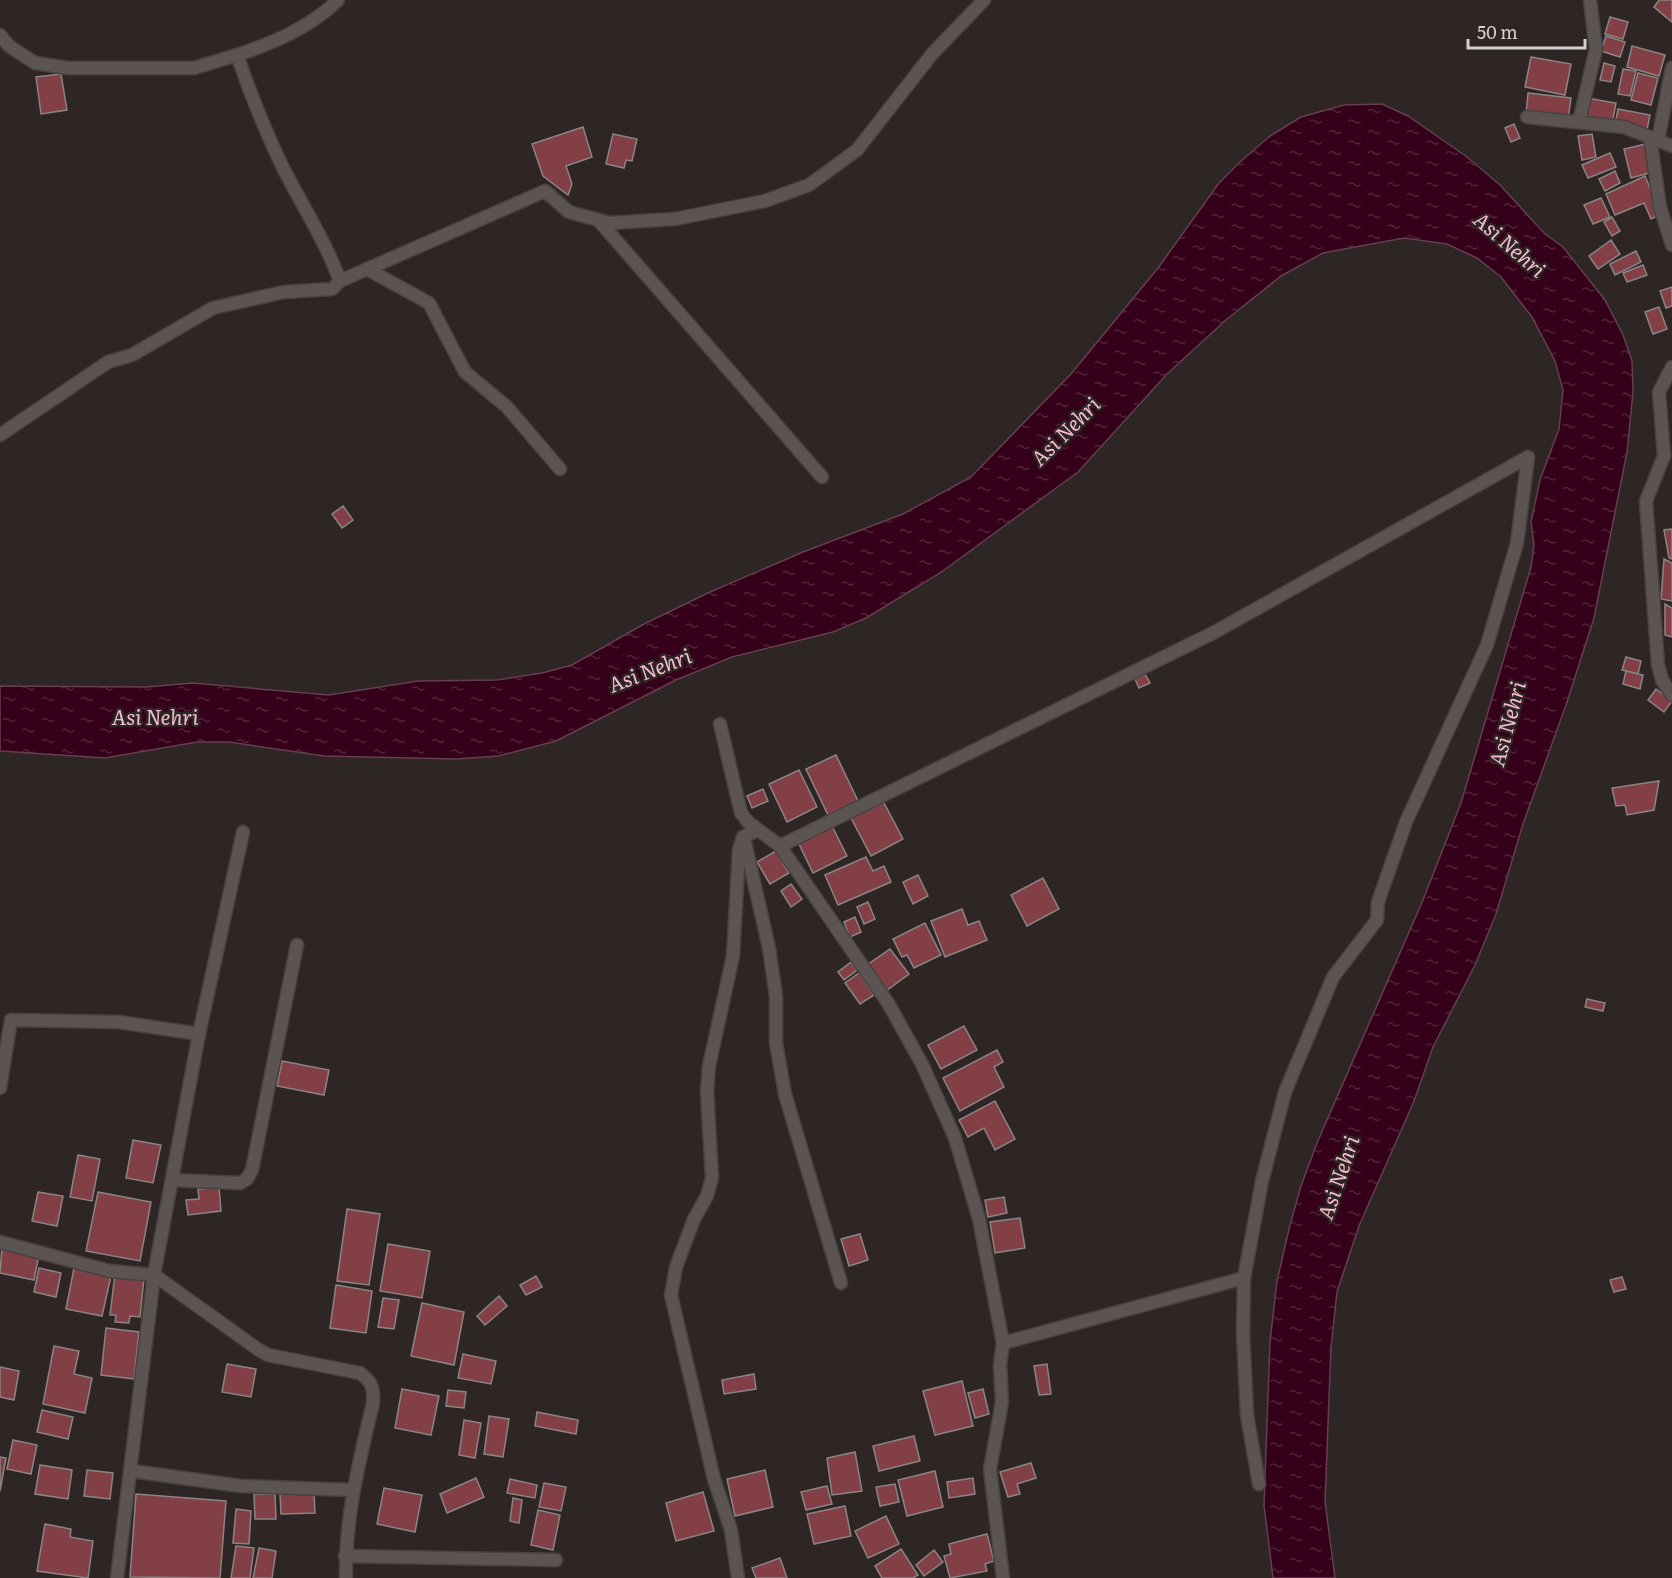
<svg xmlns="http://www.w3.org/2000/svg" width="1672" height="1578" font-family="Literata,serif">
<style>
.water{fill:url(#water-ripples);stroke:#653e50;stroke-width:1.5}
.building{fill:#824046;stroke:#8c8484;stroke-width:1.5}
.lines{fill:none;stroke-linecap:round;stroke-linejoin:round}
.minor-casing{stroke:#474140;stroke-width:15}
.minor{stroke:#5b5452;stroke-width:12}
.labels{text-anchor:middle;stroke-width:5;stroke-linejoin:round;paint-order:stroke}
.water-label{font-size:21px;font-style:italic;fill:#f6bbce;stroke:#2d2625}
</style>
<defs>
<pattern id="water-ripples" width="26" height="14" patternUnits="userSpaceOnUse" patternTransform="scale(1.5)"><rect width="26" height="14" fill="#350019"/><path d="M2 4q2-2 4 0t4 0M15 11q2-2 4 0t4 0" fill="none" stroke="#512439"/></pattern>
</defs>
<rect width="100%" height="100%" fill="#2d2625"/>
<path class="water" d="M 1382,104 L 1408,116 L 1467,157 L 1500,185 L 1545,234 L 1563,247 L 1605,300 L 1623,335 L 1632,361 L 1633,392 L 1627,452 L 1594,618 L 1566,705 L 1523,824 L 1496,914 L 1475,965 L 1433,1047 L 1414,1101 L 1359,1226 L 1337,1292 L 1331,1347 L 1325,1502 L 1335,1578 L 1273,1578 L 1264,1505 L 1270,1342 L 1277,1281 L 1290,1225 L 1301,1186 L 1317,1143 L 1423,900 L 1461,803 L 1531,567 L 1534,545 L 1531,522 L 1540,480 L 1559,429 L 1563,390 L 1555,361 L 1532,317 L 1501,277 L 1477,258 L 1447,244 L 1404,238 L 1323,253 L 1281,276 L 1227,319 L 1167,374 L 1078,472 L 940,573 L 866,618 L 833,632 L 732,657 L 676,680 L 556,741 L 498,756 L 456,759 L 324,756 L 229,742 L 197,742 L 105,758 L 0,751 L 0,686 L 146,687 L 193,683 L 329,695 L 418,681 L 497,680 L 542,673 L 572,665 L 644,624 L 710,592 L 803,552 L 903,514 L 971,477 L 1071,374 L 1158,268 L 1219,183 L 1240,162 L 1270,136 L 1301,117 L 1344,105 Z"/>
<g class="building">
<path d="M 1659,0 L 1672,0 L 1672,22 L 1654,7 Z"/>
<path d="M 1610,17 L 1628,22 L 1623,39 L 1605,34 Z"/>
<path d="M 1606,36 L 1625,42 L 1620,57 L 1601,51 Z"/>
<path d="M 1632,46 L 1665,55 L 1659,76 L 1627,67 Z"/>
<path d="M 1531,57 L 1571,64 L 1565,95 L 1525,87 Z"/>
<path d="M 1604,63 L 1615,66 L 1611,82 L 1600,80 Z"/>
<path d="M 1623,69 L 1636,71 L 1630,96 L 1618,94 Z"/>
<path d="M 1638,73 L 1658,78 L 1651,105 L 1631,100 Z"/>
<path d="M 61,74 L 67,110 L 41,114 L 36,77 Z"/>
<path d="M 1528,93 L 1571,98 L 1568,119 L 1526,114 Z"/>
<path d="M 1587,98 L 1616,103 L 1612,124 L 1583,120 Z"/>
<path d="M 1618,109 L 1650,115 L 1647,130 L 1615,124 Z"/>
<path d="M 1514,124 L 1520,138 L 1511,142 L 1505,128 Z"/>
<path d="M 583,127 L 592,157 L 566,166 L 572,184 L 568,195 L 543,176 L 532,144 Z"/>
<path d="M 613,134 L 637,139 L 632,161 L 626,160 L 624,168 L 606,164 Z"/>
<path d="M 1592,134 L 1596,157 L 1582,160 L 1578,136 Z"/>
<path d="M 1646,144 L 1653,172 L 1631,178 L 1624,149 Z"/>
<path d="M 1610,153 L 1616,167 L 1588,178 L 1582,165 Z"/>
<path d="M 1615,171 L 1620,183 L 1605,191 L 1599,179 Z"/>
<path d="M 1645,176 L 1661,214 L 1651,219 L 1644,203 L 1615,215 L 1606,194 Z"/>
<path d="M 1601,198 L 1610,217 L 1593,224 L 1584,205 Z"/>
<path d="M 1612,217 L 1620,231 L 1612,236 L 1604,222 Z"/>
<path d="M 1611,240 L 1620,254 L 1598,269 L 1589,256 Z"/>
<path d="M 1636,251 L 1641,262 L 1615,275 L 1610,264 Z"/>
<path d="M 1643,265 L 1647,275 L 1627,282 L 1623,273 Z"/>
<path d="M 1672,287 L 1672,306 L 1666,308 L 1660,291 Z"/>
<path d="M 1659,307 L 1667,329 L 1653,334 L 1645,312 Z"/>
<path d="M 343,506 L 353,520 L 342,528 L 332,514 Z"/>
<path d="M 1672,529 L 1672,559 L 1669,558 L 1664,530 Z"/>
<path d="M 1664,559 L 1672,563 L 1672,601 L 1661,599 Z"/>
<path d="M 1665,604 L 1672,608 L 1672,637 L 1665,635 Z"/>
<path d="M 1626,657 L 1641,661 L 1638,674 L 1622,670 Z"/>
<path d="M 1626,671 L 1643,675 L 1640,689 L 1623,684 Z"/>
<path d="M 1145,674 L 1150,683 L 1139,688 L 1135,679 Z"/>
<path d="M 1656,689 L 1672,701 L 1664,712 L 1648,700 Z"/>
<path d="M 836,755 L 858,801 L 828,815 L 806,769 Z"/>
<path d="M 799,770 L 817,807 L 787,822 L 769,784 Z"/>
<path d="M 1659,781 L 1654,810 L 1627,815 L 1625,805 L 1616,806 L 1612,788 Z"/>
<path d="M 763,789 L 768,801 L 752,808 L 747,796 Z"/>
<path d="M 883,801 L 903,839 L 871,856 L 851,818 Z"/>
<path d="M 832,826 L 847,856 L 813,873 L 798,842 Z"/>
<path d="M 776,851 L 789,873 L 770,884 L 757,862 Z"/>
<path d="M 866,857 L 873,871 L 884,866 L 891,882 L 838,905 L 825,875 Z"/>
<path d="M 918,875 L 928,896 L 913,904 L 903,882 Z"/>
<path d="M 1043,878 L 1059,909 L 1027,926 L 1011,895 Z"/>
<path d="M 791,884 L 802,899 L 791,907 L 781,891 Z"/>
<path d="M 868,902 L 875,919 L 864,924 L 857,907 Z"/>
<path d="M 962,909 L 968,925 L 979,921 L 987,940 L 945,957 L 931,921 Z"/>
<path d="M 855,917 L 861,932 L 850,937 L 844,922 Z"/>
<path d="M 925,923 L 941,955 L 914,968 L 907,955 L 902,957 L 893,939 Z"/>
<path d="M 890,949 L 909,974 L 886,991 L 867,965 Z"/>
<path d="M 851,962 L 857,970 L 844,980 L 838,972 Z"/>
<path d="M 859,973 L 874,995 L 860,1004 L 845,983 Z"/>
<path d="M 1587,999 L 1605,1003 L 1603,1011 L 1585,1007 Z"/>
<path d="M 964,1026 L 977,1050 L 941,1069 L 928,1045 Z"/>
<path d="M 997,1050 L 1003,1062 L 994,1067 L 1004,1087 L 960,1111 L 943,1078 Z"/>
<path d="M 282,1061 L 329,1070 L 324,1095 L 277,1086 Z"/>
<path d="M 995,1101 L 1015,1139 L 995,1150 L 984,1128 L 968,1137 L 959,1120 Z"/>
<path d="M 133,1140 L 161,1145 L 153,1183 L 126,1178 Z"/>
<path d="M 78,1155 L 100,1159 L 92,1201 L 70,1197 Z"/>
<path d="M 219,1187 L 221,1211 L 188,1215 L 186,1200 L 199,1199 L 198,1189 Z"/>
<path d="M 38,1192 L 63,1196 L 57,1226 L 32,1221 Z"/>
<path d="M 98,1192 L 151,1202 L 140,1261 L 86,1251 Z"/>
<path d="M 1004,1197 L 1007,1213 L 988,1217 L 985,1200 Z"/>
<path d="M 347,1209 L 380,1214 L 369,1285 L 337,1281 Z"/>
<path d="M 1020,1218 L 1025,1248 L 995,1253 L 990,1222 Z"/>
<path d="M 860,1234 L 868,1260 L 849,1266 L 841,1239 Z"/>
<path d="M 388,1244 L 430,1251 L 422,1298 L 380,1291 Z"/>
<path d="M 2,1247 L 39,1254 L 34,1280 L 0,1273 Z"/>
<path d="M 39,1268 L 61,1273 L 56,1297 L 34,1292 Z"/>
<path d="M 74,1268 L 111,1276 L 102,1316 L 66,1309 Z"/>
<path d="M 115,1274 L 144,1278 L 140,1317 L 130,1316 L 129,1323 L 115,1322 L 116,1315 L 110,1315 Z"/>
<path d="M 536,1276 L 542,1287 L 526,1295 L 520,1285 Z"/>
<path d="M 1622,1277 L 1626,1289 L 1614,1292 L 1610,1280 Z"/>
<path d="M 336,1285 L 372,1291 L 366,1333 L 330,1328 Z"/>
<path d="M 499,1296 L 507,1306 L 485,1325 L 477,1316 Z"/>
<path d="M 383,1298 L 399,1300 L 394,1329 L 378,1327 Z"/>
<path d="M 422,1303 L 464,1312 L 454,1365 L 411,1356 Z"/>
<path d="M 106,1328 L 139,1332 L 134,1379 L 101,1375 Z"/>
<path d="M 54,1346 L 79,1351 L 74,1374 L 92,1378 L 85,1413 L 43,1404 Z"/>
<path d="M 463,1354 L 496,1361 L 491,1384 L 458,1378 Z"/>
<path d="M 227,1364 L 256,1369 L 251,1397 L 222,1392 Z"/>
<path d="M 1047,1364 L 1051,1394 L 1039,1395 L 1034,1366 Z"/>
<path d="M 0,1367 L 19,1371 L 14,1400 L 0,1397 Z"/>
<path d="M 754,1374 L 756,1389 L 724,1394 L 722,1380 Z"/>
<path d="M 962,1381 L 973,1426 L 935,1435 L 923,1391 Z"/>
<path d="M 402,1389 L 439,1396 L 431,1435 L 395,1428 Z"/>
<path d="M 983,1389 L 989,1414 L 975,1418 L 968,1393 Z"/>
<path d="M 448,1390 L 466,1392 L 464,1408 L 446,1406 Z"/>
<path d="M 42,1410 L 73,1417 L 68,1439 L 37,1432 Z"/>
<path d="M 537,1412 L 578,1420 L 576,1434 L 535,1426 Z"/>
<path d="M 489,1416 L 509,1419 L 503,1457 L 484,1454 Z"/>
<path d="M 464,1420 L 481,1423 L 475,1458 L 459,1455 Z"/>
<path d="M 914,1436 L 920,1461 L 879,1471 L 873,1446 Z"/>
<path d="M 13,1440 L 37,1445 L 31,1474 L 7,1469 Z"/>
<path d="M 855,1452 L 862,1491 L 832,1495 L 827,1458 Z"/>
<path d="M 0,1457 L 6,1458 L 0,1491 Z"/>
<path d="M 1031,1463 L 1036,1478 L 1017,1484 L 1020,1494 L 1008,1497 L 1000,1472 Z"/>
<path d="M 40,1465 L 72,1470 L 68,1499 L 35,1494 Z"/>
<path d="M 87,1470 L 113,1473 L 110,1499 L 84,1496 Z"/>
<path d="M 765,1470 L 773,1507 L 735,1516 L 727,1479 Z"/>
<path d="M 935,1471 L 943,1507 L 907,1516 L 898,1480 Z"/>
<path d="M 476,1478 L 484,1497 L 447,1513 L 440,1494 Z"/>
<path d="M 973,1478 L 975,1494 L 949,1498 L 947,1482 Z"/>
<path d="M 510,1479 L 537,1485 L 535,1498 L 507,1493 Z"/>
<path d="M 544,1483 L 566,1487 L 561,1511 L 539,1507 Z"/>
<path d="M 895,1484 L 899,1502 L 880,1506 L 876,1487 Z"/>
<path d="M 827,1486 L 832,1504 L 806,1510 L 801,1492 Z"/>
<path d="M 384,1488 L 422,1495 L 415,1532 L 377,1524 Z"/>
<path d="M 314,1492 L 315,1513 L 281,1514 L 280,1494 Z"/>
<path d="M 703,1492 L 714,1531 L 676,1541 L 666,1503 Z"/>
<path d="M 136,1494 L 226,1501 L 220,1578 L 130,1577 Z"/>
<path d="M 254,1494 L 275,1494 L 276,1519 L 255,1519 Z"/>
<path d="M 513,1498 L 522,1500 L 519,1523 L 510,1521 Z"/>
<path d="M 845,1506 L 851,1536 L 814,1544 L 807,1514 Z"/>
<path d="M 236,1509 L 251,1511 L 249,1544 L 233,1543 Z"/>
<path d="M 538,1510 L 560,1515 L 553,1550 L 531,1545 Z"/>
<path d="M 886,1516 L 899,1544 L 868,1558 L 855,1531 Z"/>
<path d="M 45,1524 L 71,1529 L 70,1537 L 93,1541 L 88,1578 L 37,1571 Z"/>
<path d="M 987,1534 L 994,1561 L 985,1564 L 987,1571 L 950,1578 L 944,1556 L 951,1554 L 949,1544 Z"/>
<path d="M 236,1546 L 254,1548 L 250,1578 L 231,1578 Z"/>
<path d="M 259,1548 L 276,1551 L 272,1578 L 253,1578 Z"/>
<path d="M 901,1549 L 918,1575 L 913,1578 L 882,1578 L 875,1566 Z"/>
<path d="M 934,1550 L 943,1562 L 924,1576 L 916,1565 Z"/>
<path d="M 780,1558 L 787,1578 L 756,1578 L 752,1568 Z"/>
</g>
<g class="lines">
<defs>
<g id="minor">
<path d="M 0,35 L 9,46 L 35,63 L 68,68 L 194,68 L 237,55"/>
<path d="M 1527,117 L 1624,127 L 1672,146"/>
<path d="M 1579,122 L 1596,49 L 1590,0"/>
<path d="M 1650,137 L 1660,207 L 1672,245"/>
<path d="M 1658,140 L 1672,68"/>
<path d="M 600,222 L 822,477"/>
<path d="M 367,269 L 429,303 L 465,372 L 507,407 L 560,469"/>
<path d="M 340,281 L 545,191 L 569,212 L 610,223 L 675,219 L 765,201 L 809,185 L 857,150 L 932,54 L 984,0"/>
<path d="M 1672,367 L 1659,392 L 1664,456 L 1646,501 L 1658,665 L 1662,680 L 1672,695"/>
<path d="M 0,435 L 108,362 L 132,355 L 213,308 L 284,292 L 332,289 L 340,281 C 325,240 302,205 282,166 C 265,130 250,93 237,55 C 273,43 311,27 338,0"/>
<path d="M 720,724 L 741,813 L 748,822 L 780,846 L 888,1003 L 922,1064 L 955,1138 L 979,1219 L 1003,1343 L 1000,1365 L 1002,1402 L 990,1469 L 1003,1578"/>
<path d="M 744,838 L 769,948 L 776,996 L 776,1043 L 785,1094 L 841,1283"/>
<path d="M 780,846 L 1213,633 L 1528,457 L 1517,543 L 1487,645 L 1406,822 L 1378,902 L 1377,920 L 1333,977 L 1285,1092 L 1262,1181 L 1244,1278 L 1003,1343"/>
<path d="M 0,1088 L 11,1020 L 119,1022 L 199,1034"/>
<path d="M 172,1180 L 240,1183 L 247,1179 L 252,1170 L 297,945"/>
<path d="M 0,1242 L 110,1271 L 154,1275 L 259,1350 L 268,1355 L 360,1373 C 372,1382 374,1388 373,1403 C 359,1462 345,1518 346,1578"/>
<path d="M 1244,1278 L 1243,1333 L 1247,1415 L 1259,1484"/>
<path d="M 132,1471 L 241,1486 L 352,1490"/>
<path d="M 345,1556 L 556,1560"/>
<path d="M 117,1578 L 154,1275 L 199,1034 L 243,832"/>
<path d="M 738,1578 L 731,1530 L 714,1479 L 671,1295 L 676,1267 L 694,1219 L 707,1196 L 712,1178 L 707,1091 L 709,1066 L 733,956 L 739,850 L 743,837 L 758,830"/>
</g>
</defs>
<use href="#minor" class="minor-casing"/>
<use href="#minor" class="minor"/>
</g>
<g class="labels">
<g class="water-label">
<text transform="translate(1509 245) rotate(41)" y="7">Asi Nehri</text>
<text transform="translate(1066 432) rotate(-45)" y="7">Asi Nehri</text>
<text transform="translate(650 671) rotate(-21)" y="7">Asi Nehri</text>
<text x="155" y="725">Asi Nehri</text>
<text transform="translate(1508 724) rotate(-75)" y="7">Asi Nehri</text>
<text transform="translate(1339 1178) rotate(-71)" y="7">Asi Nehri</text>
</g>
</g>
<path d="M1468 39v9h117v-9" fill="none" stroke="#d4d0cf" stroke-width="3"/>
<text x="1477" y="39" font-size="18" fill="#d4d0cf" stroke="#2d2625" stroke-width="4.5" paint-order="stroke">50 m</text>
</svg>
